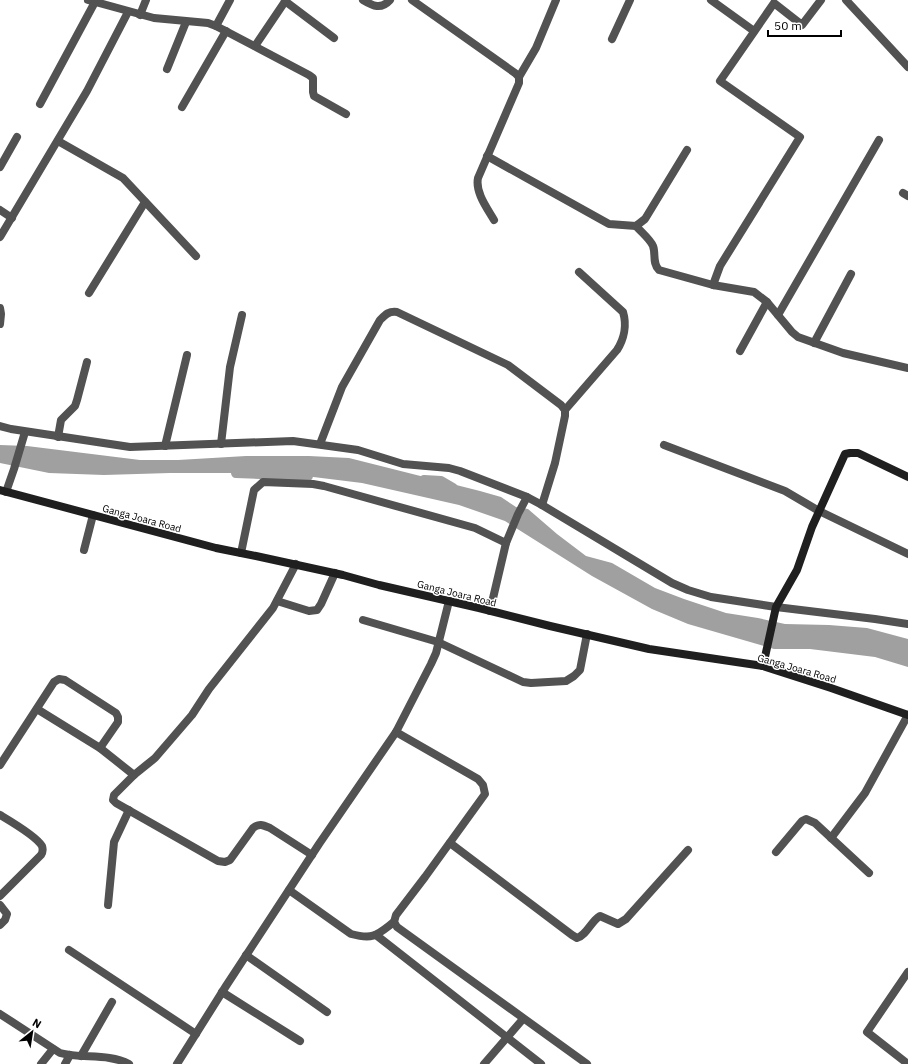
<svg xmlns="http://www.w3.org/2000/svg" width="908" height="1064" font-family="'IBM Plex Sans',sans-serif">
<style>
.water{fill:#a0a0a0}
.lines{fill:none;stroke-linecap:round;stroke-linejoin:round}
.canal{stroke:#a0a0a0;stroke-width:10}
.minor{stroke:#525252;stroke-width:8}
.secondary{stroke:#1f1f1f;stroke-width:8}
.labels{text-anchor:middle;stroke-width:3;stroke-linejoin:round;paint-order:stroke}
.street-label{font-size:10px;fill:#000;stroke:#fff}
</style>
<rect width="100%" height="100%" fill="#fff"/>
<path class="water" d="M 0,445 L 27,446 L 140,460 L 178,460 L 246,456 L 309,456 L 349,458 L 480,491 L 501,497 L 516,507 L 528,509 L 557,534 L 586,556 L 612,563 L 655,588 L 684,599 L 726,613 L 758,618 L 785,624 L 829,625 L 867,628 L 908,639 L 908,667 L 875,657 L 810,649 L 774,649 L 688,624 L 652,609 L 592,576 L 505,521 L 459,505 L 362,483 L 281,473 L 170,473 L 104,475 L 49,473 L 0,463 Z"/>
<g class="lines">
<g class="canal">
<path d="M 236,473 L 308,476"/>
<path d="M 424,480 L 441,481 L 453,488"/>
</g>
<g class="minor">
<path d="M 88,0 L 154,18 L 208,23 L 216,26 L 309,75 L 313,78 L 313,92 L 314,96 L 346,114"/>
<path d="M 363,0 C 373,6 381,10 390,0"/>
<path d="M 412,0 L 515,73 L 519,77 L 519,83 L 478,178 C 475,192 487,208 494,220"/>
<path d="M 711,0 L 754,31"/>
<path d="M 846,0 L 908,67"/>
<path d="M 285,1 L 334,38"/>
<path d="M 140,15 L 146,0"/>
<path d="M 216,26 L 230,0"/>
<path d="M 612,39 L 630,0"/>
<path d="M 255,46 L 286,0"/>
<path d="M 167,69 L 186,22"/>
<path d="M 519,77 L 536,48 L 556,0"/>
<path d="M 40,104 L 96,0"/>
<path d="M 182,107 L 226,31"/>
<path d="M 58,141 L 123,178 L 196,256"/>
<path d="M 487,156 L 609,224 L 636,226 L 645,219 L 687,150"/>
<path d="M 0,167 L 17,137"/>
<path d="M 903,193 L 908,196"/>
<path d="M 0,210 L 12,218"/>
<path d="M 636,226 C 641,232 650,239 653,246 C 656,254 652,263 659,270 L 713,285 L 754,292 L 767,302 L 792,332 L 798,337 L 843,353 L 908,368"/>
<path d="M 0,237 L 87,91 L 128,12"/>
<path d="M 713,285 L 720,266 L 800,137 L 720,81 L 774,3 L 802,25 L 821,0"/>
<path d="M 89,293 L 145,202"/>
<path d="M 0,308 L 1,314 L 0,324"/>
<path d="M 778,315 L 879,140"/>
<path d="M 814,343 L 851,274"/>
<path d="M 740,351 L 767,302"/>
<path d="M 565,410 L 617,350 C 624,339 627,325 623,312 L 579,272"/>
<path d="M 0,426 L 11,429 L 130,447 L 293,441 L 358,450 L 403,464 L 449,468 L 460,471 L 527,497 L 542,505 L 672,583 L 688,590 L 711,597 L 776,607 L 875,619 L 908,624"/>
<path d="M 58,437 L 61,420 L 75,406 L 77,400 L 87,362"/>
<path d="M 221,444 L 230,367 L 242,315"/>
<path d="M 320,444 L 342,387 L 380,320 C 386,314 389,311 397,312 L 508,365 L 561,405 L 565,410 L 565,416 L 555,463 L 542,505"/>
<path d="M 664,445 L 785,491 L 819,511 L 908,554"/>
<path d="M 165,446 L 187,355"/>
<path d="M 6,492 L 14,469 L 25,432"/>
<path d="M 84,550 L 93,515"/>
<path d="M 241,553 L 254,490 L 263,482 L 313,484 L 324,486 L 475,528 L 506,543"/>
<path d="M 296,564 L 273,608 L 209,689 L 192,715 L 155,758 L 134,775 L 114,795 L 113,800 L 116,803 L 218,861 L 225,862 L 230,860 L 253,828 C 259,823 263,825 270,828 L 312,855"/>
<path d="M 277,601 L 309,611 L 317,610 L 321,604 L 335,573"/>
<path d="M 490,611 L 506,543 L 518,514 L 527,497"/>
<path d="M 363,620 L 438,642 L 523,682 L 531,683 L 566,681 L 574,676 L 580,670 L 587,634"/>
<path d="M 37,709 L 100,748 L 134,775"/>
<path d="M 396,732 L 478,779 L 483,785 L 485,794 L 425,877 L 396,915 L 394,922 L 397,927 L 587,1064"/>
<path d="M 0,765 L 54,682 L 59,679 L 65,680 L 116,713 L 118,717 L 118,722 L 100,748"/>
<path d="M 0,815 C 10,821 36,836 42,846 C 43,849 43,852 41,855 L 0,896"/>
<path d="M 831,838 L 865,793 L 908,715"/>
<path d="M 450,843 L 572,935 L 577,938 C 587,935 591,921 600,916 L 618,924 L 626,919 L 688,850"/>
<path d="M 776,852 L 802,821 L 806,819 L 815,823 L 869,873"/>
<path d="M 289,890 L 351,934 C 374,940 377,935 394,922"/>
<path d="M 0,905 L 7,914 L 5,920 L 0,925"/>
<path d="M 108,905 L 114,842 L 129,810"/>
<path d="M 376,935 L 541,1064"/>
<path d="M 69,950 L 196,1034"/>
<path d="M 246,955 L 327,1012"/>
<path d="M 222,992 L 300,1041"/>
<path d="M 0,1014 L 60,1053 C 82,1059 108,1053 129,1064"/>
<path d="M 81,1056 L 112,1002"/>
<path d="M 41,1064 L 53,1049"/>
<path d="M 65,1064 L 70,1055"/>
<path d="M 177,1064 L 226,986 L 319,844 L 396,732 L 431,664 L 436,653 L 449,601"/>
<path d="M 484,1064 L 523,1019"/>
<path d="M 908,1064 L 867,1032 L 908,972"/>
</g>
<g class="secondary">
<path d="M 0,490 L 216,548 L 256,556 L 343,575 L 379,585 L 479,608 L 550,626 L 649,649 L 763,666 L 831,688 L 908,715"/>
<path d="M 763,666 L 776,607 L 797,570 L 812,527 L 845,454 L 850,453 L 858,453 L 908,477"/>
</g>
</g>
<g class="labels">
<g class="street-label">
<text transform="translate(142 518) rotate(15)" y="4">Ganga Joara Road</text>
<text transform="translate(457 593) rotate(14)" y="4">Ganga Joara Road</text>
<text transform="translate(797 668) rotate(16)" y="4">Ganga Joara Road</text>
</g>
</g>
<g transform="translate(32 1032) rotate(30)" stroke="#ffffff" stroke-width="3" paint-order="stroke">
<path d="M0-3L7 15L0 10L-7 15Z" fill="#000000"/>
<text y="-6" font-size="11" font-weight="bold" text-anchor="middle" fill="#000000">N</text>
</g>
<path d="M768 30v6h73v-6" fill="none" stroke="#000000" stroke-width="2"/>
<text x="774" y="30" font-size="12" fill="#000000" stroke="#ffffff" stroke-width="3" paint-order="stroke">50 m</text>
</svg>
